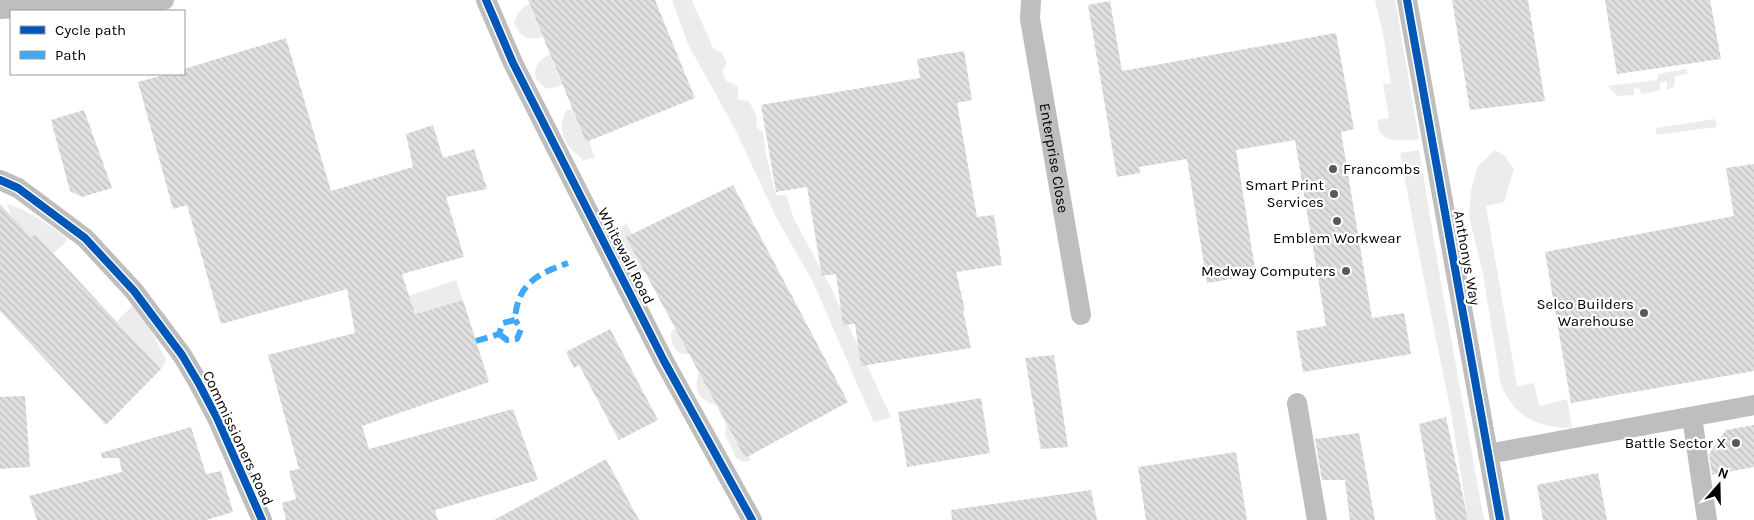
<svg xmlns="http://www.w3.org/2000/svg" width="1754" height="520" font-family="Karla,sans-serif">
<style>
.grass{fill:#ececec}
.building{fill:url(#building-back-hatch)}
.lines{fill:none;stroke-linecap:round;stroke-linejoin:round}
.street{stroke:#bebebe;stroke-width:20}
.quiet{stroke:#3fa9f5;stroke-width:6;stroke-dasharray:12 6;stroke-linecap:butt}
.cycleway-casing{stroke:#fff;stroke-width:11}
.cycleway{stroke:#0057b8;stroke-width:8}
.poi-dot{fill:#595959;stroke:#fff;stroke-width:2}
.labels{text-anchor:middle;stroke-width:4.5;stroke-linejoin:round;paint-order:stroke}
.street-label{font-size:15px;fill:#000;stroke:#fff}
.poi-label{font-size:15px;fill:#000;stroke:#fff;text-anchor:end}
</style>
<defs>
<pattern id="building-back-hatch" width="6" height="6" patternUnits="userSpaceOnUse" patternTransform="scale(1.25)"><rect width="6" height="6" fill="#dfdfdf"/><path d="M-1 5l2 2M0 0l6 6M5-1l2 2" fill="none" stroke="#bebebe"/></pattern>
</defs>
<rect width="100%" height="100%" fill="#fff"/>
<g class="grass">
<path d="M 672,0 L 692,0 L 713,48 L 722,53 L 727,63 L 722,72 L 726,81 L 738,86 L 738,100 L 749,101 L 756,115 L 757,128 L 763,132 L 766,155 L 776,195 L 786,195 L 794,219 L 832,290 L 891,417 L 874,423 L 814,284 L 776,217 L 736,131 L 688,44 Z"/>
<path d="M 1375,0 L 1395,0 L 1419,139 C 1407,140 1388,144 1380,132 C 1378,129 1378,123 1377,120 L 1389,118 L 1383,84 L 1391,84 L 1383,34 Z"/>
<path d="M 529,4 L 543,37 C 527,41 521,38 514,23 C 517,14 521,7 529,4 Z"/>
<path d="M 550,54 L 562,85 L 548,89 C 529,79 532,63 550,54 Z"/>
<path d="M 1686,69 L 1688,74 L 1675,76 L 1674,87 L 1667,90 L 1667,81 L 1660,83 L 1660,90 L 1641,94 L 1640,89 L 1634,88 L 1634,95 L 1618,96 L 1607,86 L 1657,80 L 1658,74 Z"/>
<path d="M 572,109 L 586,142 L 589,141 L 595,158 L 584,160 C 566,148 555,130 567,110 Z"/>
<path d="M 1715,119 L 1717,127 L 1656,135 L 1656,128 Z"/>
<path d="M 1419,150 L 1441,283 L 1484,520 L 1468,520 L 1451,412 L 1426,290 L 1400,153 Z"/>
<path d="M 1495,150 L 1505,156 L 1514,169 L 1504,202 L 1486,206 L 1517,386 L 1534,383 L 1539,406 L 1567,399 L 1572,428 C 1537,428 1516,418 1501,385 L 1483,274 L 1469,216 L 1471,190 L 1478,166 Z"/>
<path d="M 7,204 C 29,210 48,225 67,238 L 65,243 L 53,254 L 35,234 L 31,237 L 11,216 Z"/>
<path d="M 626,223 L 632,234 L 645,272 C 641,272 636,272 633,270 C 628,266 617,243 618,237 C 619,231 622,227 626,223 Z"/>
<path d="M 456,280 L 463,300 L 415,314 L 409,296 Z"/>
<path d="M 132,306 L 147,323 L 166,360 L 161,369 L 117,321 Z"/>
<path d="M 675,328 L 689,354 C 676,356 670,343 671,332 Z"/>
<path d="M 699,373 L 716,405 C 700,400 692,391 699,373 Z"/>
<path d="M 726,424 L 745,458 L 749,456 L 751,461 L 743,462 L 737,459 L 725,435 Z"/>
</g>
<g class="building">
<path d="M 528,0 L 655,0 L 695,98 L 586,142 Z"/>
<path d="M 1452,0 L 1528,0 L 1545,101 L 1470,110 Z"/>
<path d="M 1605,0 L 1710,0 L 1721,59 L 1617,74 Z"/>
<path d="M 1110,1 L 1122,71 L 1336,33 L 1354,129 L 1341,132 L 1372,318 L 1404,313 L 1411,354 L 1303,372 L 1296,331 L 1326,326 L 1295,140 L 1236,150 L 1256,275 L 1207,283 L 1187,159 L 1139,167 L 1140,173 L 1117,177 L 1088,5 Z"/>
<path d="M 286,38 L 331,191 L 413,167 L 406,134 L 433,125 L 443,158 L 474,149 L 487,189 L 446,197 L 464,257 L 402,274 L 415,314 L 463,300 L 489,382 L 362,426 L 369,449 L 513,409 L 538,480 L 435,510 L 438,520 L 286,520 L 282,503 L 296,499 L 289,471 L 299,469 L 268,355 L 355,333 L 347,289 L 221,324 L 187,205 L 173,209 L 138,82 L 167,74 L 184,74 L 184,69 Z"/>
<path d="M 964,51 L 972,100 L 957,103 L 977,217 L 994,215 L 1002,265 L 956,272 L 965,310 L 963,310 L 971,348 L 861,366 L 855,324 L 843,325 L 836,274 L 822,276 L 807,187 L 776,192 L 761,105 L 920,78 L 917,59 Z"/>
<path d="M 84,110 L 112,188 L 82,197 L 70,191 L 51,120 Z"/>
<path d="M 1754,164 L 1754,371 L 1571,403 L 1545,252 L 1734,216 L 1726,168 Z"/>
<path d="M 733,185 L 848,402 L 745,458 L 626,237 Z"/>
<path d="M 0,204 L 31,237 L 35,234 L 161,369 L 106,425 L 0,311 Z"/>
<path d="M 610,329 L 658,420 L 619,440 L 579,365 L 574,368 L 566,352 Z"/>
<path d="M 1054,355 L 1068,447 L 1041,449 L 1025,358 Z"/>
<path d="M 25,396 L 30,467 L 0,469 L 0,397 Z"/>
<path d="M 981,398 L 990,453 L 907,467 L 898,412 Z"/>
<path d="M 1446,417 L 1468,520 L 1436,520 L 1419,424 Z"/>
<path d="M 1754,425 L 1754,467 L 1712,475 L 1709,454 L 1726,430 Z"/>
<path d="M 191,427 L 206,474 L 221,471 L 233,512 L 206,520 L 37,520 L 29,496 L 122,472 L 119,458 L 102,458 L 101,453 Z"/>
<path d="M 1359,433 L 1375,520 L 1350,520 L 1345,480 L 1322,480 L 1315,439 Z"/>
<path d="M 1236,452 L 1247,520 L 1146,520 L 1138,467 Z"/>
<path d="M 606,459 L 639,520 L 494,520 L 570,479 Z"/>
<path d="M 1598,473 L 1607,520 L 1543,520 L 1537,485 Z"/>
<path d="M 1091,490 L 1097,520 L 952,520 L 951,510 Z"/>
</g>
<g class="lines">
<g class="street">
<path d="M 486,0 L 513,63 L 664,361 L 752,520"/>
<path id="s1" d="M 1031,0 L 1030,19 L 1081,315"/>
<path d="M 1407,0 L 1500,520"/>
<path d="M 0,9 L 164,0"/>
<path d="M 0,180 L 18,188 L 85,238 L 134,291 L 182,355 L 198,382 L 217,418 L 262,520"/>
<path d="M 1297,403 L 1317,520"/>
<path d="M 1692,417 L 1707,520"/>
<path d="M 1488,454 L 1754,405"/>
</g>
<g class="quiet">
<path d="M 499,334 L 507,340 L 517,339 L 521,329 L 515,320"/>
<path d="M 476,341 L 499,334 L 503,323 L 515,320 C 517,284 537,274 568,263"/>
</g>
<defs>
<g id="cycleway">
<path d="M 486,0 L 513,63 L 664,361 L 752,520"/>
<path d="M 1407,0 L 1500,520"/>
<path d="M 0,180 L 18,188 L 85,238 L 134,291 L 182,355 L 198,382 L 217,418 L 262,520"/>
</g>
</defs>
<use href="#cycleway" class="cycleway-casing"/>
<use href="#cycleway" class="cycleway"/>
</g>
<g class="poi-dot">
<circle cx="1333" cy="169" r="5"/>
<circle cx="1334" cy="194" r="5"/>
<circle cx="1337" cy="221" r="5"/>
<circle cx="1346" cy="271" r="5"/>
<circle cx="1644" cy="313" r="5"/>
<circle cx="1736" cy="443" r="5"/>
</g>
<g class="labels">
<g class="street-label">
<text dy="5" stroke="none"><textPath href="#s1" startOffset="160">Enterprise Close</textPath></text>
<text transform="translate(626 256) rotate(63)" y="5">Whitewall Road</text>
<text transform="translate(1467 258) rotate(80)" y="5">Anthonys Way</text>
<text transform="translate(238 438) rotate(65)" y="5">Commissioners Road</text>
</g>
<g class="poi-label">
<text x="1343" y="174" text-anchor="start">Francombs</text>
<text x="1324" y="190">Smart Print<tspan x="1324" dy="17">Services</tspan></text>
<text x="1337" y="243" text-anchor="middle">Emblem Workwear</text>
<text x="1336" y="276">Medway Computers</text>
<text x="1634" y="309">Selco Builders<tspan x="1634" dy="17">Warehouse</tspan></text>
<text x="1726" y="448">Battle Sector X</text>
</g>
</g>
<rect x="10" y="10" width="175" height="65" fill="#ffffff" stroke="#999999"/>
<rect x="20" y="26" width="25" height="8" fill="#0057b8" stroke="#999999"/>
<text x="55" y="35" font-size="15" fill="#000000">Cycle path</text>
<rect x="20" y="51" width="25" height="8" fill="#3fa9f5" stroke="#999999"/>
<text x="55" y="60" font-size="15" fill="#000000">Path</text>
<g transform="translate(1719 485) rotate(20)" stroke="#ffffff" stroke-width="4" paint-order="stroke">
<path d="M0-4L9 19L0 12L-9 19Z" fill="#000000"/>
<text y="-8" font-size="14" font-weight="bold" text-anchor="middle" fill="#000000">N</text>
</g>
</svg>
